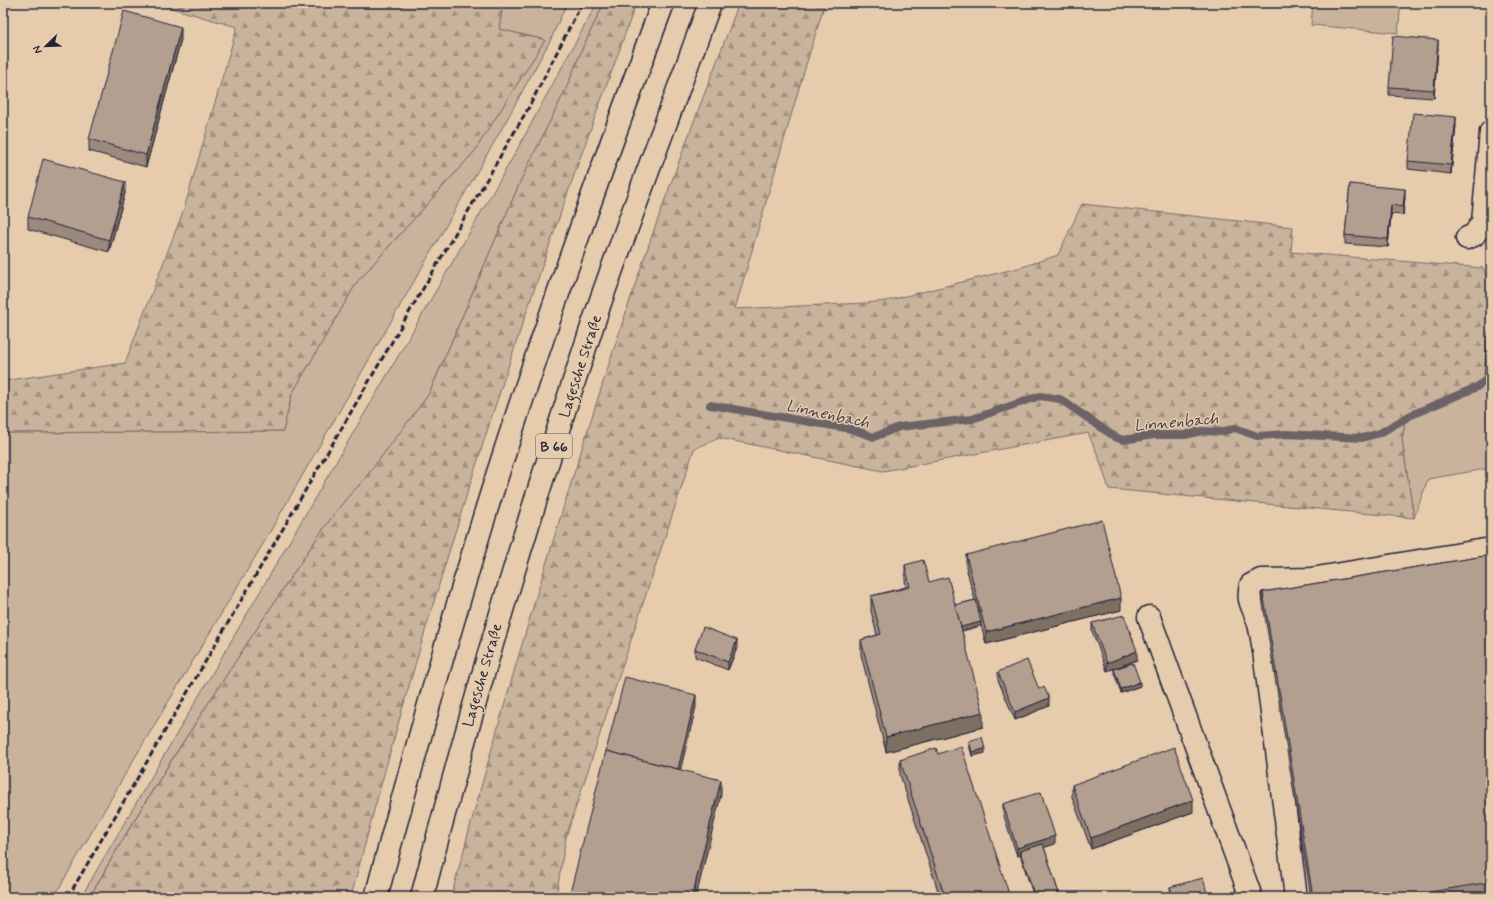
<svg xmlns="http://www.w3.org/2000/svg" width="1494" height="900" font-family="Mynerve,sans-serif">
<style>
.grass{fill:#c9b39c;stroke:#766a6c}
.forest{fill:url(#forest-firs);stroke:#766a6c}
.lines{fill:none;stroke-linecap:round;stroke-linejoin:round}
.stream{stroke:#6c6366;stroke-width:8}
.minor-casing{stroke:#22223b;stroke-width:25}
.highway-casing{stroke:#22223b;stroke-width:25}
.minor{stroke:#e6ccad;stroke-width:22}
.highway{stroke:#e6ccad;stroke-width:22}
.rail{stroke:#22223b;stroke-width:3;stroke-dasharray:6 3;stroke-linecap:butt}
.wall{fill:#9a897b;stroke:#22223b}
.shaded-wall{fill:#7d6f64;stroke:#22223b}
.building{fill:#b39f8f;stroke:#22223b}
.labels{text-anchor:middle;stroke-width:3;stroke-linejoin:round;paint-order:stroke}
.shield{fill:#e6ccad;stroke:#5d555d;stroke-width:1}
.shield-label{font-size:14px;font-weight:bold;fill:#22223b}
.street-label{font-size:15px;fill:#22223b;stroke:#e6ccad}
.water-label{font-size:16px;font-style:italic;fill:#413d4d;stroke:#e6ccad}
</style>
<defs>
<pattern id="forest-firs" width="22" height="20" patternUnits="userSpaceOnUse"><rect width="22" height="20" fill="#c9b39c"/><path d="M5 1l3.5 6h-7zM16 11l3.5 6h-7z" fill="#a39180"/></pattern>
</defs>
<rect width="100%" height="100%" fill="#e6ccad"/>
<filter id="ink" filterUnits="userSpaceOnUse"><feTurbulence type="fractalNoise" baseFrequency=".025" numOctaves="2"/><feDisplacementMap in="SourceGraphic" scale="8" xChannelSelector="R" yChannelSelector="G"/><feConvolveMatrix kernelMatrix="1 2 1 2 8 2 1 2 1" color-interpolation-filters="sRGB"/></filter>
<g filter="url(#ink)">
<g class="grass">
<path d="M 503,3 L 567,3 L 551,39 L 500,132 L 260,549 L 134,759 L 54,897 L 3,897 L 3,433 L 283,431 L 292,394 L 357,282 L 474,152 L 545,40 L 499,29 Z"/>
<path d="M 597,3 L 604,3 L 583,47 L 566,89 L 521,180 L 429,394 L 363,481 C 341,502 324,528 307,553 C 288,582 269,610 250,639 C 195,724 138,808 90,897 L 81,897 L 400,353 L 513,157 Z"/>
<path d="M 1313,3 L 1401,3 L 1398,33 L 1311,25 Z"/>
<path d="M 1491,323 L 1491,468 L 1428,479 L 1414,518 L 1402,440 L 1406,414 L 1487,380 Z"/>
</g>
<g class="forest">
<path d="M 154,3 L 503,3 L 499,29 L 545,40 L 474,152 L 357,282 L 292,394 L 283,431 L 3,433 L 3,381 L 125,363 L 184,209 L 237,27 Z"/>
<path d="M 604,3 L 636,3 C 612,73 585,142 561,212 C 482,437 411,666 351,897 L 90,897 C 139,808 195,724 250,639 C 269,610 288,582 307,553 C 324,528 341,502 363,481 L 429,394 L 521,180 L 566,89 L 583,47 Z"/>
<path d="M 739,3 L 825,3 L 799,88 L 735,309 L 866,303 L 886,301 L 1022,267 L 1058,255 L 1082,204 L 1293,227 L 1291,252 L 1483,268 L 1491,287 L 1491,323 L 1487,380 L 1406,414 L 1402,440 L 1414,518 L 1109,489 L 1099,458 L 1088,433 L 883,471 L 719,438 L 694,449 L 566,837 L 556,897 L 451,897 C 507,687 570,479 639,273 C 670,182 705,93 739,3 Z"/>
</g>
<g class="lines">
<path class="stream" d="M 710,405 L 851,429 L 874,437 L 899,427 L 972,419 L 1040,396 L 1060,399 L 1115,437 L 1123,440 L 1154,435 L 1185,435 L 1202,431 L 1221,432 L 1235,428 L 1257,436 L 1287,434 L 1362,438 L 1380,433 L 1411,415 L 1477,387 L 1487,379 L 1491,335"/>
<defs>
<g id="minor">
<path d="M 1467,238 L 1474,235 L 1483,222 L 1491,132"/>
<path d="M 1149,617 L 1251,897"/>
<path d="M 1296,897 L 1264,651 C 1262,640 1261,628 1257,618 C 1252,604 1247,601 1251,585 L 1261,580 L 1311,579 L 1491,549"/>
</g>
<g id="highway">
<path d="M 376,897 C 412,763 449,630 490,498 C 543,331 602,166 663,3"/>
<path d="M 422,897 C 474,696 534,497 601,300 C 636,201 674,102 710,3"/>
</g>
</defs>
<use href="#minor" class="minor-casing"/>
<use href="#highway" class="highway-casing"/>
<use href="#minor" class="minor"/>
<use href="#highway" class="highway"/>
<path class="rail" d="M 68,897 L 529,107 L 582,3"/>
</g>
<g class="wall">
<path d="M 181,39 L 146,167 L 89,151 L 89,139 Z"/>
<path d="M 1438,48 L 1434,98 L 1389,95 L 1389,87 Z"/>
<path d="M 1456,125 L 1451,174 L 1408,169 L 1408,161 Z"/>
<path d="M 1350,184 L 1405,197 L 1403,215 L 1391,214 L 1388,247 L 1345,244 L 1345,235 Z"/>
<path d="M 125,193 L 109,252 L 28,229 L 28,217 Z"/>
<path d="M 966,555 L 1121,610 L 986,644 L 981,625 L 962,631 L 983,727 L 886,752 L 861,655 L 861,640 L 877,635 L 871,611 L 871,596 L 906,587 L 905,580 L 905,565 L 929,582 L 955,605 L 975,600 L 966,567 Z"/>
<path d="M 1491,555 L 1491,894 L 1472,897 L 1311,897 L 1263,604 L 1263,592 Z"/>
<path d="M 1092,623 L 1137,660 L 1107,671 L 1092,631 Z"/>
<path d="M 737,648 L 728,670 L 695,657 L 695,649 Z"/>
<path d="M 1114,669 L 1140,686 L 1121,693 L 1114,673 Z"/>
<path d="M 998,672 L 1039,689 L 1049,706 L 1015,720 L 998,680 Z"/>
<path d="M 969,741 L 985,753 L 972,756 L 969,745 Z"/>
<path d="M 938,754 L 1010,897 L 940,897 L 900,775 L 900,760 Z"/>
<path d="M 1072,785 L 1193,812 L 1091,849 L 1072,797 Z"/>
<path d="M 1003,804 L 1055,844 L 1044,847 L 1060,897 L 1034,897 L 1020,855 L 1017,856 L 1003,813 Z"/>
<path d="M 1170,887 L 1208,897 L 1171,897 Z"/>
</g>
<g class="shaded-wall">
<path d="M 181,27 L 181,39 L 146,167 L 146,155 Z"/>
<path d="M 1438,40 L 1438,48 L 1434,98 L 1434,90 Z"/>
<path d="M 1456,117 L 1456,125 L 1451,174 L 1451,165 Z"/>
<path d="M 125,182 L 125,193 L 109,252 L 109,240 Z"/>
<path d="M 1405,189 L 1405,197 L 1403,215 L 1403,207 Z"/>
<path d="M 1391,205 L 1391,214 L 1388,247 L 1388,239 Z"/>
<path d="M 1121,598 L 1121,610 L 986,644 L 986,632 Z"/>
<path d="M 981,622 L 981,626 L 958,632 L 958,627 Z"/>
<path d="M 737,640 L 737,648 L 728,670 L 728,662 Z"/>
<path d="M 1137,651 L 1137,660 L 1107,671 L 1107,663 Z"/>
<path d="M 1140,682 L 1140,686 L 1121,693 L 1121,689 Z"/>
<path d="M 696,695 L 696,707 L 677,784 L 677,772 Z"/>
<path d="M 1049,698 L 1049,706 L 1015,720 L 1015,712 Z"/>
<path d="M 983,712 L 983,727 L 886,752 L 886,737 Z"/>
<path d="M 985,749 L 985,753 L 972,756 L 972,752 Z"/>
<path d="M 721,780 L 721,795 L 696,897 L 692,897 Z"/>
<path d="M 1193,800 L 1193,812 L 1091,849 L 1091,838 Z"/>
<path d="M 1055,836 L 1055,844 L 1021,855 L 1020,851 L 1020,855 L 1017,856 L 1017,848 Z"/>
</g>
<g class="building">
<path d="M 124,11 L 181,27 L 146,155 L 89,139 Z"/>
<path d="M 1393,36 L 1438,40 L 1434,90 L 1389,87 Z"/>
<path d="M 1413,113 L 1456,117 L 1451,165 L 1408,161 Z"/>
<path d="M 43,159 L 125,182 L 109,240 L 28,217 Z"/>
<path d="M 1350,184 L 1405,189 L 1403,207 L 1391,205 L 1388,239 L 1345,235 Z"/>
<path d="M 1102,520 L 1121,598 L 986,632 L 966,555 Z"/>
<path d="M 1491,555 L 1491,882 L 1400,897 L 1313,897 L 1263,592 Z"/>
<path d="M 923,560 L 929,582 L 948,577 L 983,712 L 886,737 L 861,640 L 881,634 L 871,596 L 910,587 L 905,565 Z"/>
<path d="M 976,600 L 981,622 L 961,627 L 955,605 Z"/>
<path d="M 1124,615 L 1137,651 L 1107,663 L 1092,623 Z"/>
<path d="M 703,627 L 737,640 L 728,662 L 695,649 Z"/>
<path d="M 1027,660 L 1039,689 L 1044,687 L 1049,698 L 1015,712 L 998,672 Z"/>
<path d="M 1133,663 L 1140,682 L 1121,689 L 1114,669 Z"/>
<path d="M 625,677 L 696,695 L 678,769 L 606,751 Z"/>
<path d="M 982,737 L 985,749 L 972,752 L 969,741 Z"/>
<path d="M 961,746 L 1010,897 L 945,897 L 900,760 L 936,748 L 938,754 Z"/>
<path d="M 1174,747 L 1193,800 L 1091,838 L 1072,785 Z"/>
<path d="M 606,751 L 721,780 L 692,897 L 569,897 Z"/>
<path d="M 1041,792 L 1055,836 L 1017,848 L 1003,804 Z"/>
<path d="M 1043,844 L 1060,897 L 1035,897 L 1020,851 Z"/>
<path d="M 1203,878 L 1208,897 L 1173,897 L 1170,887 Z"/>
</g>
</g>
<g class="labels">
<rect class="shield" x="536" y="434" width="36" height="24" rx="3"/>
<g class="shield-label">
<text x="554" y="451">B 66</text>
</g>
<g class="street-label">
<text transform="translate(580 366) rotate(-72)" y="5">Lagesche Straße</text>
<text transform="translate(482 675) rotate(-74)" y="5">Lagesche Straße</text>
</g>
<g class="water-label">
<text transform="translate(828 413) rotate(12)" y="6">Linnenbach</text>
<text transform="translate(1176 421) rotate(-5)" y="6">Linnenbach</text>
</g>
</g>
<rect width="1494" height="900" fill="none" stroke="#e6ccad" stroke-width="16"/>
<rect x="8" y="8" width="1478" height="884" fill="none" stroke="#22223b" stroke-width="1.5" filter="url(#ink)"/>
<g transform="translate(46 46) rotate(247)" stroke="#e6ccad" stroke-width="3" paint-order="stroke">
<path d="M0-3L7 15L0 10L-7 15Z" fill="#22223b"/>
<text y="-6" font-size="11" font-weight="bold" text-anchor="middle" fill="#22223b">N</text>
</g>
</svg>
